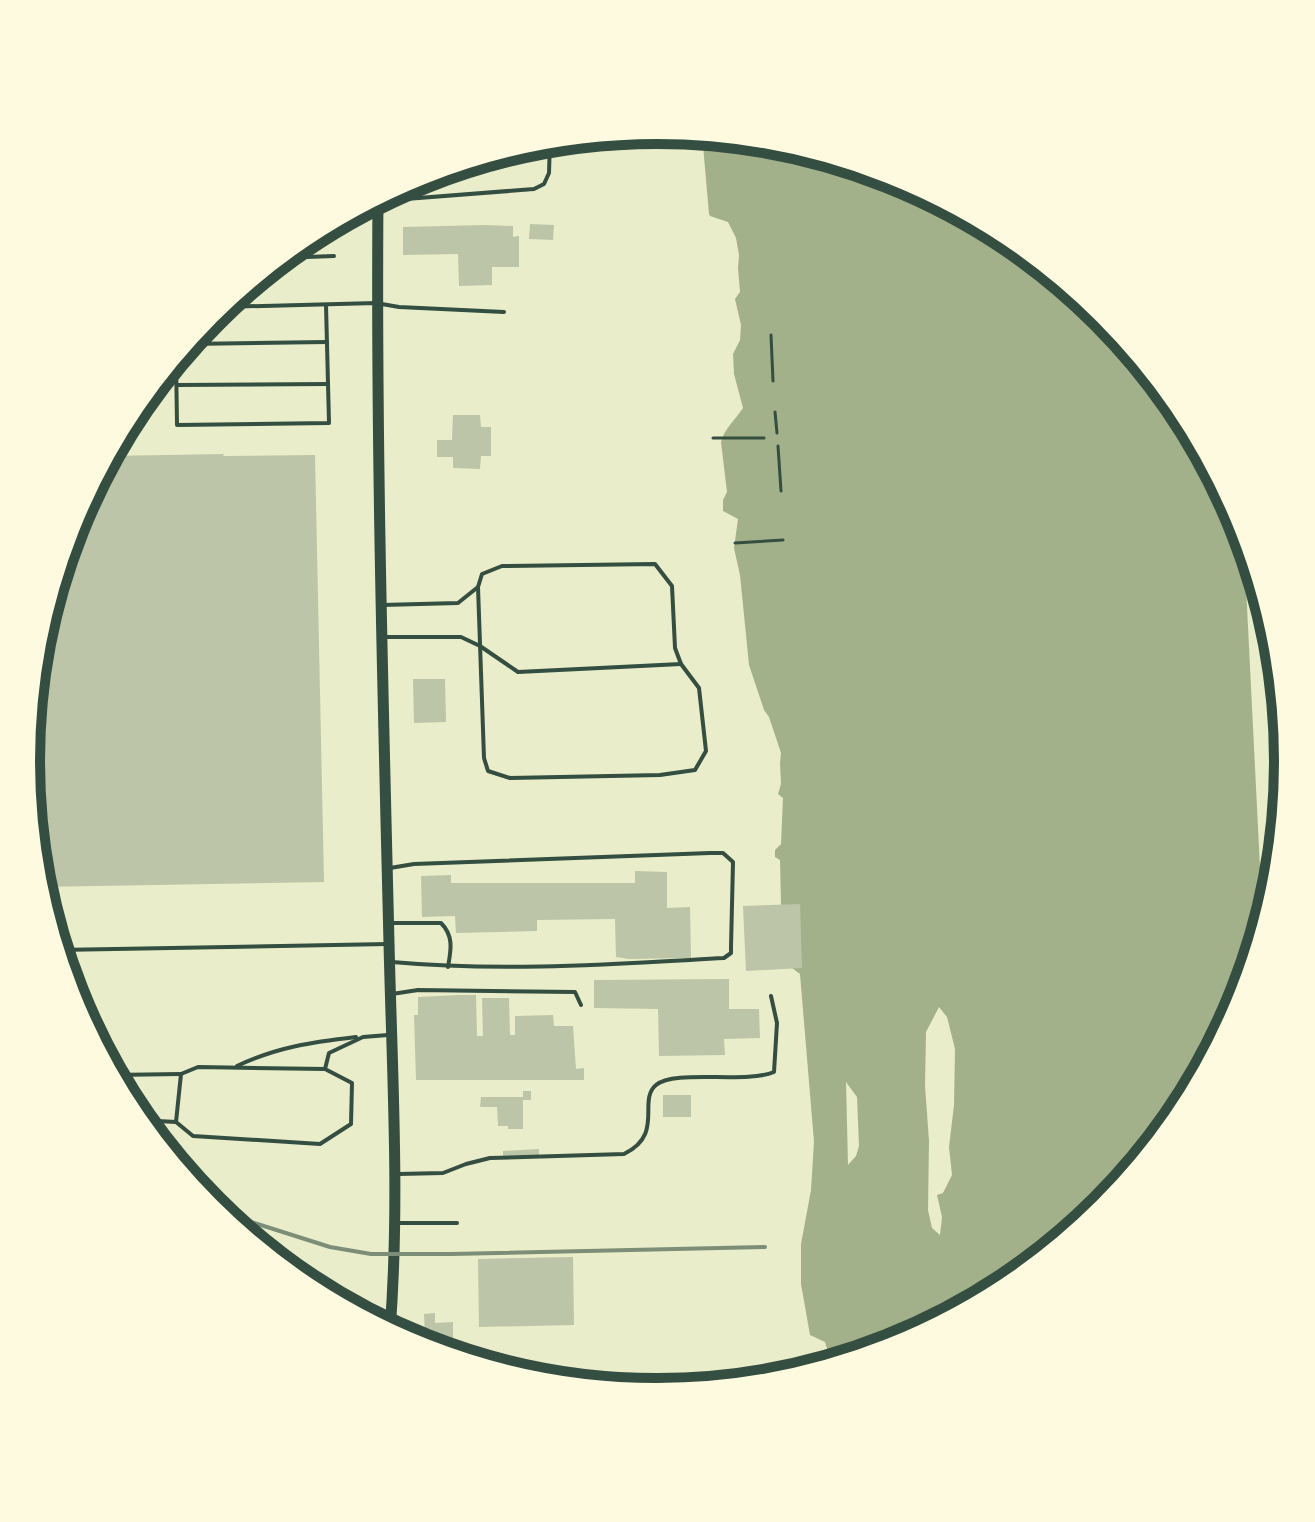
<svg xmlns="http://www.w3.org/2000/svg" width="1315" height="1522" font-family="'Fira Sans',sans-serif">
<style>
.water{fill:#a3b18a}
.pier{fill:#e9edc9}
.building{fill:#bcc5a7}
.lines{fill:none;stroke-linecap:round;stroke-linejoin:round}
.path{stroke:#344e41;stroke-width:3}
.service{stroke:#344e41;stroke-width:4}
.minor{stroke:#344e41;stroke-width:8}
.secondary{stroke:#344e41;stroke-width:11}
.rail{stroke:#7c8e77;stroke-width:4}
.rim{fill:none;stroke:#344e41;stroke-width:10}
</style>
<rect width="100%" height="100%" fill="#e9edc9"/>
<path class="water" d="M 702,134 L 781,142 L 900,178 L 1009,236 L 1104,315 L 1183,411 L 1243,526 L 1263,928 L 1241,1003 L 1182,1112 L 1104,1208 L 1008,1286 L 899,1345 L 832,1365 L 825,1342 L 810,1335 L 801,1284 L 801,1244 L 811,1190 L 814,1142 L 800,974 L 792,968 L 781,904 L 780,860 L 775,857 L 775,850 L 781,844 L 783,798 L 778,794 L 781,784 L 780,763 L 781,753 L 769,717 L 764,710 L 749,665 L 740,575 L 734,548 L 738,519 L 723,511 L 723,500 L 727,492 L 721,442 C 724,429 736,419 743,408 L 734,374 L 733,354 L 740,340 L 741,325 L 735,299 L 740,292 L 738,268 L 739,255 L 736,238 L 728,222 L 710,216 L 709,214 Z"/>
<g class="pier">
<path d="M 939,1007 L 947,1017 L 955,1049 L 954,1105 L 949,1147 L 952,1175 L 943,1193 L 937,1195 L 942,1217 L 940,1235 L 932,1228 L 928,1210 L 929,1141 L 925,1086 L 926,1032 Z"/>
<path d="M 846,1082 L 857,1097 L 859,1146 L 856,1156 L 848,1165 Z"/>
</g>
<g class="building">
<path d="M 530,224 L 554,225 L 553,240 L 529,239 Z"/>
<path d="M 485,225 L 513,226 L 513,237 L 519,236 L 519,267 L 492,267 L 492,285 L 459,286 L 458,254 L 403,255 L 403,227 Z"/>
<path d="M 453,415 L 480,415 L 481,427 L 491,427 L 491,456 L 481,456 L 480,469 L 453,468 L 453,457 L 437,457 L 437,440 L 452,440 Z"/>
<path d="M 224,454 L 223,456 L 315,455 L 324,882 L 39,887 L 26,761 L 38,637 L 74,519 L 108,456 Z"/>
<path d="M 413,679 L 445,679 L 446,722 L 414,723 Z"/>
<path d="M 635,871 L 667,872 L 667,908 L 690,907 L 691,958 L 629,959 L 616,957 L 615,919 L 537,920 L 537,931 L 456,933 L 455,916 L 422,917 L 421,876 L 451,875 L 451,883 L 635,883 Z"/>
<path d="M 800,904 L 802,968 L 746,971 L 743,906 Z"/>
<path d="M 729,979 L 729,1009 L 759,1009 L 760,1038 L 724,1039 L 725,1055 L 659,1056 L 658,1009 L 594,1008 L 594,980 Z"/>
<path d="M 459,995 L 476,995 L 477,1036 L 483,1036 L 482,998 L 509,998 L 510,1035 L 515,1035 L 515,1016 L 553,1015 L 554,1026 L 573,1026 L 576,1069 L 584,1068 L 584,1080 L 416,1080 L 414,1015 L 418,1015 L 418,997 Z"/>
<path d="M 523,1091 L 531,1091 L 531,1100 L 523,1100 L 523,1129 L 508,1129 L 508,1126 L 498,1126 L 497,1107 L 480,1107 L 481,1097 L 523,1097 Z"/>
<rect x="663" y="1095" width="28" height="22"/>
<path d="M 539,1149 L 539,1155 L 503,1156 L 503,1151 Z"/>
<path d="M 573,1257 L 574,1325 L 479,1327 L 478,1259 Z"/>
<path d="M 435,1313 L 435,1323 L 453,1322 L 453,1338 L 425,1338 L 424,1314 Z"/>
</g>
<g class="lines">
<g class="path">
<path d="M 771,335 L 773,381"/>
<path d="M 775,412 L 777,433"/>
<path d="M 713,438 L 764,438"/>
<path d="M 778,446 L 781,491"/>
<path d="M 735,543 L 783,540"/>
</g>
<g class="service">
<path d="M 380,201 L 534,189 L 544,184 L 549,173 L 550,140"/>
<path d="M 280,258 L 334,256"/>
<path d="M 220,307 L 376,303 L 399,307 L 504,312"/>
<path d="M 187,344 L 327,342"/>
<path d="M 176,357 L 177,425 L 329,423 L 326,305"/>
<path d="M 177,385 L 328,384"/>
<path d="M 655,564 L 672,586 L 675,648 L 681,664 L 699,688 L 706,751 L 695,770 L 660,775 L 510,778 L 488,771 L 484,758 L 478,587 L 482,574 L 502,566 Z"/>
<path d="M 382,605 L 458,603 L 478,587"/>
<path d="M 385,637 L 461,637 L 480,646 L 518,672 L 681,664"/>
<path d="M 390,868 L 414,864 L 710,853 L 723,853 L 733,862 L 731,947 L 731,953 L 724,958 C 613,964 503,972 392,962"/>
<path d="M 391,923 L 441,923 C 454,936 451,950 448,967"/>
<path d="M 58,950 L 388,944"/>
<path d="M 392,994 L 418,990 L 575,992 L 581,1005"/>
<path d="M 237,1066 C 277,1047 313,1042 356,1037"/>
<path d="M 325,1069 L 352,1083 L 351,1124 L 320,1144 L 193,1136 L 176,1122 L 181,1074 L 198,1067 L 325,1069 L 329,1053 L 363,1037 L 388,1035"/>
<path d="M 112,1075 L 181,1074"/>
<path d="M 139,1120 L 176,1122"/>
<path d="M 398,1174 L 443,1173 L 466,1164 L 490,1158 L 624,1154 C 665,1134 637,1101 656,1085 C 674,1069 746,1084 774,1072 L 777,1023 L 771,996"/>
<path d="M 397,1223 L 457,1223"/>
<path d="M 472,1362 L 518,1364 L 563,1371 L 585,1380 L 588,1386"/>
</g>
<path class="minor" d="M 1278,653 L 1278,688 L 1285,806"/>
<path class="secondary" d="M 378,198 C 376,446 383,695 389,943 C 392,1072 400,1202 390,1331"/>
<g class="rail">
<path d="M 215,1210 C 265,1225 302,1263 336,1302"/>
<path d="M 226,1214 L 330,1247 L 371,1254 L 451,1254 L 765,1247"/>
</g>
</g>
<path d="M0 0H1315V1522H0ZM40 761a617 617 0 1 1 1234 0a617 617 0 1 1-1234 0Z" fill="#fefae0" fill-rule="evenodd"/>
<path class="rim" d="M40 761a617 617 0 1 1 1234 0a617 617 0 1 1-1234 0Z"/>
</svg>
